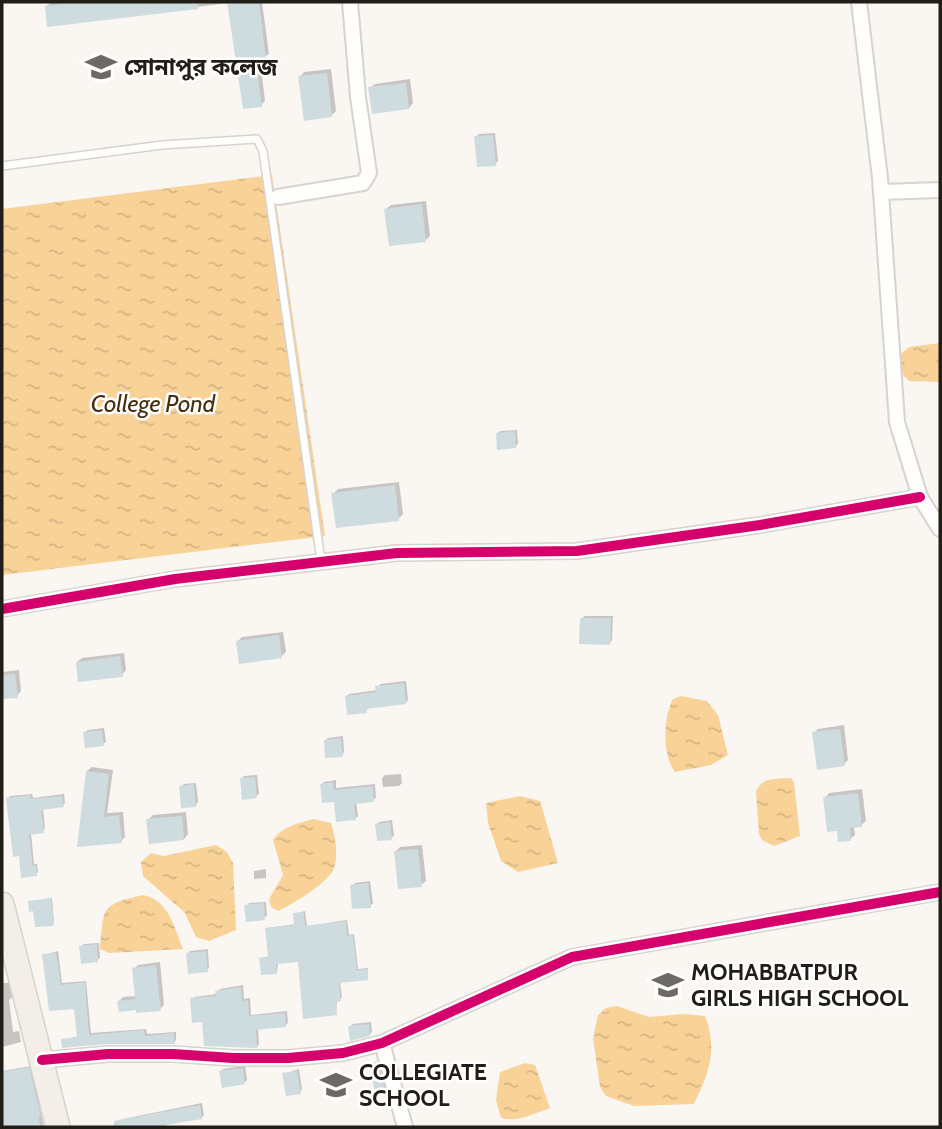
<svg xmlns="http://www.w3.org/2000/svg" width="942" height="1129" font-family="Cabin,'Noto Sans Bengali',sans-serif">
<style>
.water{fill:url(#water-ripples)}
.shadow{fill:#0003}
.building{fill:#cedce0}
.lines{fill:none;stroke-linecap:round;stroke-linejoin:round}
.service-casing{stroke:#d7d3ce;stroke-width:10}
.minor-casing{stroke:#d7d3ce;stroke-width:18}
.trunk-casing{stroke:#d5d3d0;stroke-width:26}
.service{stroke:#fefefd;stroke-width:7}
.minor{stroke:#fefefd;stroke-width:14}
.trunk{stroke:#f3eee7;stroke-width:23}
.cycleway-casing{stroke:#fff;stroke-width:15}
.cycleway{stroke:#d6006c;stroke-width:10}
.labels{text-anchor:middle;stroke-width:5;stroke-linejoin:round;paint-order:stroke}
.poi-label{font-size:23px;font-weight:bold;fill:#211d17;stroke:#fff;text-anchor:start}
.water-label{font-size:24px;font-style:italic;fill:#452f0c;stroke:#fff}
</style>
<defs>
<pattern id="water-ripples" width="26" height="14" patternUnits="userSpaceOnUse" patternTransform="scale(1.75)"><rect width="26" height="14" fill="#f9d298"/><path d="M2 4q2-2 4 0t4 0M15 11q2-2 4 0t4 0" fill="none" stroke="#d5b482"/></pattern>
</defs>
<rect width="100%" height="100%" fill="#faf6f2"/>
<g class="water">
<path d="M 272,175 L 325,536 L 2,575 L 2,209 Z"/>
<path d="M 940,343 L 940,382 L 909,381 L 902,374 L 901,354 L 909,347 Z"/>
<path d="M 681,696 L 707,701 L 718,715 L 728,755 L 711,765 L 675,772 C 662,755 663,718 673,699 Z"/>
<path d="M 791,778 L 794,783 L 800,836 L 774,846 L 762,840 L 759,834 L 756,792 C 761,777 777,779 791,778 Z"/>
<path d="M 520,796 L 540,801 L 558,863 L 518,872 L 501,861 L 488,823 L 486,803 Z"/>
<path d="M 313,819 L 331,823 C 335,836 340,859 332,872 C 324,885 293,904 278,911 L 271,907 L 269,899 L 283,875 L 273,840 C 283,826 297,824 313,819 Z"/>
<path d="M 216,845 L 227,852 L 233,863 L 236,930 L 209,941 L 196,937 L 185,913 L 143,876 L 141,862 L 151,853 L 164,856 Z"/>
<path d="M 143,895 C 169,900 174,927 183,949 L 109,953 L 100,949 C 104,907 100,905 143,895 Z"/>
<path d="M 617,1006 L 649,1017 L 684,1014 L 705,1016 C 718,1050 709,1073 694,1104 L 634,1106 L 606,1096 L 600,1087 L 593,1038 L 598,1015 L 606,1008 Z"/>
<path d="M 525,1063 L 535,1065 L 550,1108 C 535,1113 517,1123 501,1118 L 496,1100 L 500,1072 Z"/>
</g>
<g class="shadow">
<path d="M 59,2 L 262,2 L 269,54 L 260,59 L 265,101 L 261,105 L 229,3 L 49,25 L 46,7 L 50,3 Z"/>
<path d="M 331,69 L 336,111 L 331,116 L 300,77 L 304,72 Z"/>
<path d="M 410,79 L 413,103 L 409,108 L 370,88 L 375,84 Z"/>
<path d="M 495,133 L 498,161 L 495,164 L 476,137 L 479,134 Z"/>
<path d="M 426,201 L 430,236 L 426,240 L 386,209 L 391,205 Z"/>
<path d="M 517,430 L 518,444 L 515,446 L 497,434 L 500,431 Z"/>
<path d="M 399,482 L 403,514 L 398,519 L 333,494 L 338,489 Z"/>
<path d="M 585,616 L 613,616 L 612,640 L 610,643 L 582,618 Z"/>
<path d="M 283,632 L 286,652 L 281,657 L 238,641 L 242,637 Z"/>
<path d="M 124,653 L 126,670 L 122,675 L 77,662 L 82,658 Z"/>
<path d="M 19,670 L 21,691 L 17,696 L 2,698 L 2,672 Z"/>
<path d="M 406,681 L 408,700 L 406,702 L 368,708 L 366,711 L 347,696 L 349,694 L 378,690 L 380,684 Z"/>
<path d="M 844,725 L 848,760 L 844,764 L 814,733 L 818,729 Z"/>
<path d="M 104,728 L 106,742 L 103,744 L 85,732 L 88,730 Z"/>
<path d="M 343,736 L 344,752 L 342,755 L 326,740 L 328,738 Z"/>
<path d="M 92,767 L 113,770 L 107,813 L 123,812 L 125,837 L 121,841 L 79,845 L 87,771 Z"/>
<path d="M 401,774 L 402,783 L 399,786 L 383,787 L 382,778 L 385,775 Z"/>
<path d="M 257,775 L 259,794 L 256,796 L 241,779 L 244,776 Z"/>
<path d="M 336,780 L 336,788 L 375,784 L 376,798 L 373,800 L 356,802 L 358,816 L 355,819 L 322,784 L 324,782 Z"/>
<path d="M 196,783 L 198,802 L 196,805 L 181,787 L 184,784 Z"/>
<path d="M 862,789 L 866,821 L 861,825 L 854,826 L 855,835 L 850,839 L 839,829 L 825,798 L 829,793 Z"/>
<path d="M 32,794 L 33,798 L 64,794 L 65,803 L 63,805 L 43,808 L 45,829 L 31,833 L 34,864 L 37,864 L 38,872 L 36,874 L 21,854 L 8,799 L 10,796 Z"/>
<path d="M 186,812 L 188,834 L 184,839 L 148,820 L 153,815 Z"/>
<path d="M 392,820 L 394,836 L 391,838 L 377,824 L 379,822 Z"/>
<path d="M 422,845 L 426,881 L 421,885 L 396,851 L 400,847 Z"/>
<path d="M 266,869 L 266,878 L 254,879 L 254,871 Z"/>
<path d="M 370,881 L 373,903 L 370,906 L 352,886 L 355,883 Z"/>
<path d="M 52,898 L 54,922 L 53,924 L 35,909 L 29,902 Z"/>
<path d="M 266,902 L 267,916 L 264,918 L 246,906 L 249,903 Z"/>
<path d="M 305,911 L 307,926 L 347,920 L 349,935 L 354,934 L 358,969 L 368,968 L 367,978 L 340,981 L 342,998 L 337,1000 L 336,1014 L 299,960 L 278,963 L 277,972 L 261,958 L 270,956 L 267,928 L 296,924 L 294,914 Z"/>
<path d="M 99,943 L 100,958 L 97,960 L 81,947 L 84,944 Z"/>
<path d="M 208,949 L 209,968 L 207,970 L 188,954 L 190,951 Z"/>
<path d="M 58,951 L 62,983 L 86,981 L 91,1033 L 146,1029 L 147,1034 L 176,1032 L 176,1040 L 174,1043 L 63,1040 L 79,1036 L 76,1007 L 50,1009 L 44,955 Z"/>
<path d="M 160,962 L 164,1005 L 160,1009 L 137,1008 L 119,1001 L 123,997 L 136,996 L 134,969 L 138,965 Z"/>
<path d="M 2,983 L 10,983 L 12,997 L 9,1000 L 13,1032 L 19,1031 L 21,1042 L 2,1047 Z"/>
<path d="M 243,985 L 244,999 L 250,998 L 251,1015 L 287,1011 L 288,1023 L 285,1025 L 258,1028 L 259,1044 L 257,1047 L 203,1020 L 192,999 L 194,997 L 217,994 L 220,989 Z"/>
<path d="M 371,1022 L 372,1032 L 369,1035 L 350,1027 L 353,1024 Z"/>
<path d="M 380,1060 L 387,1089 L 385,1091 L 372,1064 Z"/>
<path d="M 31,1066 L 44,1127 L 13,1127 L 11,1121 L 2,1123 L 2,1103 L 4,1102 L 2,1071 Z"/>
<path d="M 245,1066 L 247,1080 L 245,1082 L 221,1072 L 223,1069 Z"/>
<path d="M 299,1069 L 302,1089 L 300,1092 L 284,1074 Z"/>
<path d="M 202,1103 L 204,1115 L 201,1118 L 169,1123 L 161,1127 L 121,1127 L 120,1121 L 123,1119 Z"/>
</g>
<g class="building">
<path d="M 80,2 L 198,2 L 198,9 L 47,27 L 45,6 Z"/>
<path d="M 227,2 L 259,2 L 266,60 L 256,61 L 262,107 L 243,109 Z"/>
<path d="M 327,73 L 332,117 L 304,121 L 298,76 Z"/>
<path d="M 406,83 L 409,109 L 372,114 L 368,87 Z"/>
<path d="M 493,135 L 496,166 L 477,167 L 474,136 Z"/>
<path d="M 422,204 L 426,242 L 389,246 L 384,209 Z"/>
<path d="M 515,431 L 516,448 L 497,450 L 496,433 Z"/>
<path d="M 395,485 L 399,521 L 336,528 L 331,493 Z"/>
<path d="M 580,618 L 611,618 L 610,645 L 579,644 Z"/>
<path d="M 279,635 L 282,658 L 239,664 L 236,641 Z"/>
<path d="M 120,656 L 123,677 L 78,682 L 76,662 Z"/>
<path d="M 15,674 L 18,698 L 2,699 L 2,675 Z"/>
<path d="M 404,683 L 406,704 L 366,709 L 367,713 L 347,715 L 345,696 L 376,692 L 375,686 Z"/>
<path d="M 840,729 L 845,766 L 817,770 L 812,732 Z"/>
<path d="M 102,730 L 104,746 L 85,748 L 83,732 Z"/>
<path d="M 341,738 L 343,757 L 325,758 L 324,740 Z"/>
<path d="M 86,771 L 109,774 L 104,817 L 119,815 L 122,843 L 77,847 Z"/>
<path d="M 255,777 L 257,798 L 242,800 L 240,778 Z"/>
<path d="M 333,782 L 334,790 L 373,786 L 374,802 L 354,804 L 356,820 L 336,822 L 334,802 L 322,803 L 320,784 Z"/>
<path d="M 194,784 L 196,807 L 181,808 L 179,786 Z"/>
<path d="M 858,793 L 862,827 L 850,828 L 851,841 L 838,842 L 837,831 L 827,832 L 823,797 Z"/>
<path d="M 31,795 L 31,799 L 62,796 L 64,807 L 41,810 L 44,833 L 29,835 L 33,866 L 36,865 L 37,876 L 21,878 L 19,856 L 13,857 L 6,798 Z"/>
<path d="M 182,816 L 184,840 L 149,844 L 146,819 Z"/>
<path d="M 390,822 L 392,840 L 377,841 L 375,824 Z"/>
<path d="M 418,849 L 422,887 L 398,889 L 394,851 Z"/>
<path d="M 368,883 L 371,908 L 352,909 L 350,885 Z"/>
<path d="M 51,898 L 54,926 L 35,927 L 33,911 L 29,912 L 28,901 Z"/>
<path d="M 264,903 L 265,920 L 246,922 L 244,905 Z"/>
<path d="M 304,912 L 305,926 L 346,921 L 347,936 L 353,935 L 357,970 L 367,969 L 368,980 L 339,983 L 341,1001 L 336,1002 L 337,1015 L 303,1019 L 298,962 L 276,964 L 277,974 L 261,975 L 259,958 L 268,957 L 265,928 L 294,925 L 293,913 Z"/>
<path d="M 97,944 L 98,962 L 81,964 L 79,946 Z"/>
<path d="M 206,951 L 208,972 L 188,974 L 186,953 Z"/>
<path d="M 56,953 L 61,985 L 85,982 L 89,1035 L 144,1030 L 145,1036 L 174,1033 L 175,1044 L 107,1044 L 62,1048 L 61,1039 L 77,1037 L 74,1009 L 49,1011 L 42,954 Z"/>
<path d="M 156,965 L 161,1011 L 136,1013 L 136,1010 L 119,1012 L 117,1001 L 135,999 L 132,968 Z"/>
<path d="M 241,987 L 242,1001 L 248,1000 L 249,1016 L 285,1013 L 286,1027 L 256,1030 L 257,1048 L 204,1046 L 202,1022 L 192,1023 L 190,998 L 216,996 L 215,991 Z"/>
<path d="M 369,1024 L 370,1036 L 350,1041 L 348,1026 Z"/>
<path d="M 377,1062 L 386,1093 L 375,1095 L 370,1063 Z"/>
<path d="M 29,1067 L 41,1117 L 38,1117 L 41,1127 L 2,1127 L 2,1072 Z"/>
<path d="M 243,1068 L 245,1084 L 222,1088 L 219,1071 Z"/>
<path d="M 297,1071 L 301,1094 L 286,1096 L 282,1073 Z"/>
<path d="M 200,1105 L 202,1119 L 166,1125 L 166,1127 L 114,1127 L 114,1121 Z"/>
</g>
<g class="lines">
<defs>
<path id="service" d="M 2,166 L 162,145 L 257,139 L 263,151 L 321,561"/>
<g id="minor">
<path d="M 859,2 L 880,178 L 897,422 L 920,497 L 940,529"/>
<path d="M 881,192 L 940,190"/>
<path d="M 278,197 L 363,183 L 369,173 L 358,97 L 350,2"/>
<path d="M 2,609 L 175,579 L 397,553 L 577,551 L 760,525 L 920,497"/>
<path d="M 382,1043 L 405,1127"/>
<path d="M 42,1060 L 108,1054 L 173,1054 L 233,1058 L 288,1058 L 343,1053 L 382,1043 L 572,957 L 940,892"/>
</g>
<path id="trunk" d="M 2,904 L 58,1127"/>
</defs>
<use href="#service" class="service-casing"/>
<use href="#minor" class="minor-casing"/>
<use href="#trunk" class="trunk-casing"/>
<use href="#service" class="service"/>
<use href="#minor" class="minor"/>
<use href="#trunk" class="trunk"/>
<defs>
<g id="cycleway">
<path d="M 2,609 L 175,579 L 397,553 L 577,551 L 760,525 L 920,497"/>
<path d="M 42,1060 L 108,1054 L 173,1054 L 233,1058 L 288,1058 L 343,1053 L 382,1043 L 572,957 L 940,892"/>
</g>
</defs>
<use href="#cycleway" class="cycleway-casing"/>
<use href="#cycleway" class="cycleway"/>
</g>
<defs>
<symbol id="university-bare" viewBox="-9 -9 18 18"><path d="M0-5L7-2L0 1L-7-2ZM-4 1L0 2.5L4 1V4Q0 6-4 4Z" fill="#6d6964" stroke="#fff" stroke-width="2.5" paint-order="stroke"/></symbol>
<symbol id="school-bare" viewBox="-9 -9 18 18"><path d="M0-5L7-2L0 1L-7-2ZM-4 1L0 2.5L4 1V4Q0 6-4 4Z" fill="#6d6964" stroke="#fff" stroke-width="2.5" paint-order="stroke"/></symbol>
</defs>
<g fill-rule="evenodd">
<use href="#university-bare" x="79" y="45" width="44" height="44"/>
<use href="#school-bare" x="646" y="963" width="44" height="44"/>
<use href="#school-bare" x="314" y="1063" width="44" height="44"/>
</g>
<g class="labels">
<g class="poi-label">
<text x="124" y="75">সোনাপুর কলেজ</text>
<text x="691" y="980">MOHABBATPUR<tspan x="691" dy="26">GIRLS HIGH SCHOOL</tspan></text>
<text x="359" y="1080">COLLEGIATE<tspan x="359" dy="26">SCHOOL</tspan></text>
</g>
<g class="water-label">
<text x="153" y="412">College Pond</text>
</g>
</g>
<rect width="942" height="1129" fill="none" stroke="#211d17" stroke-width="7"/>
</svg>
